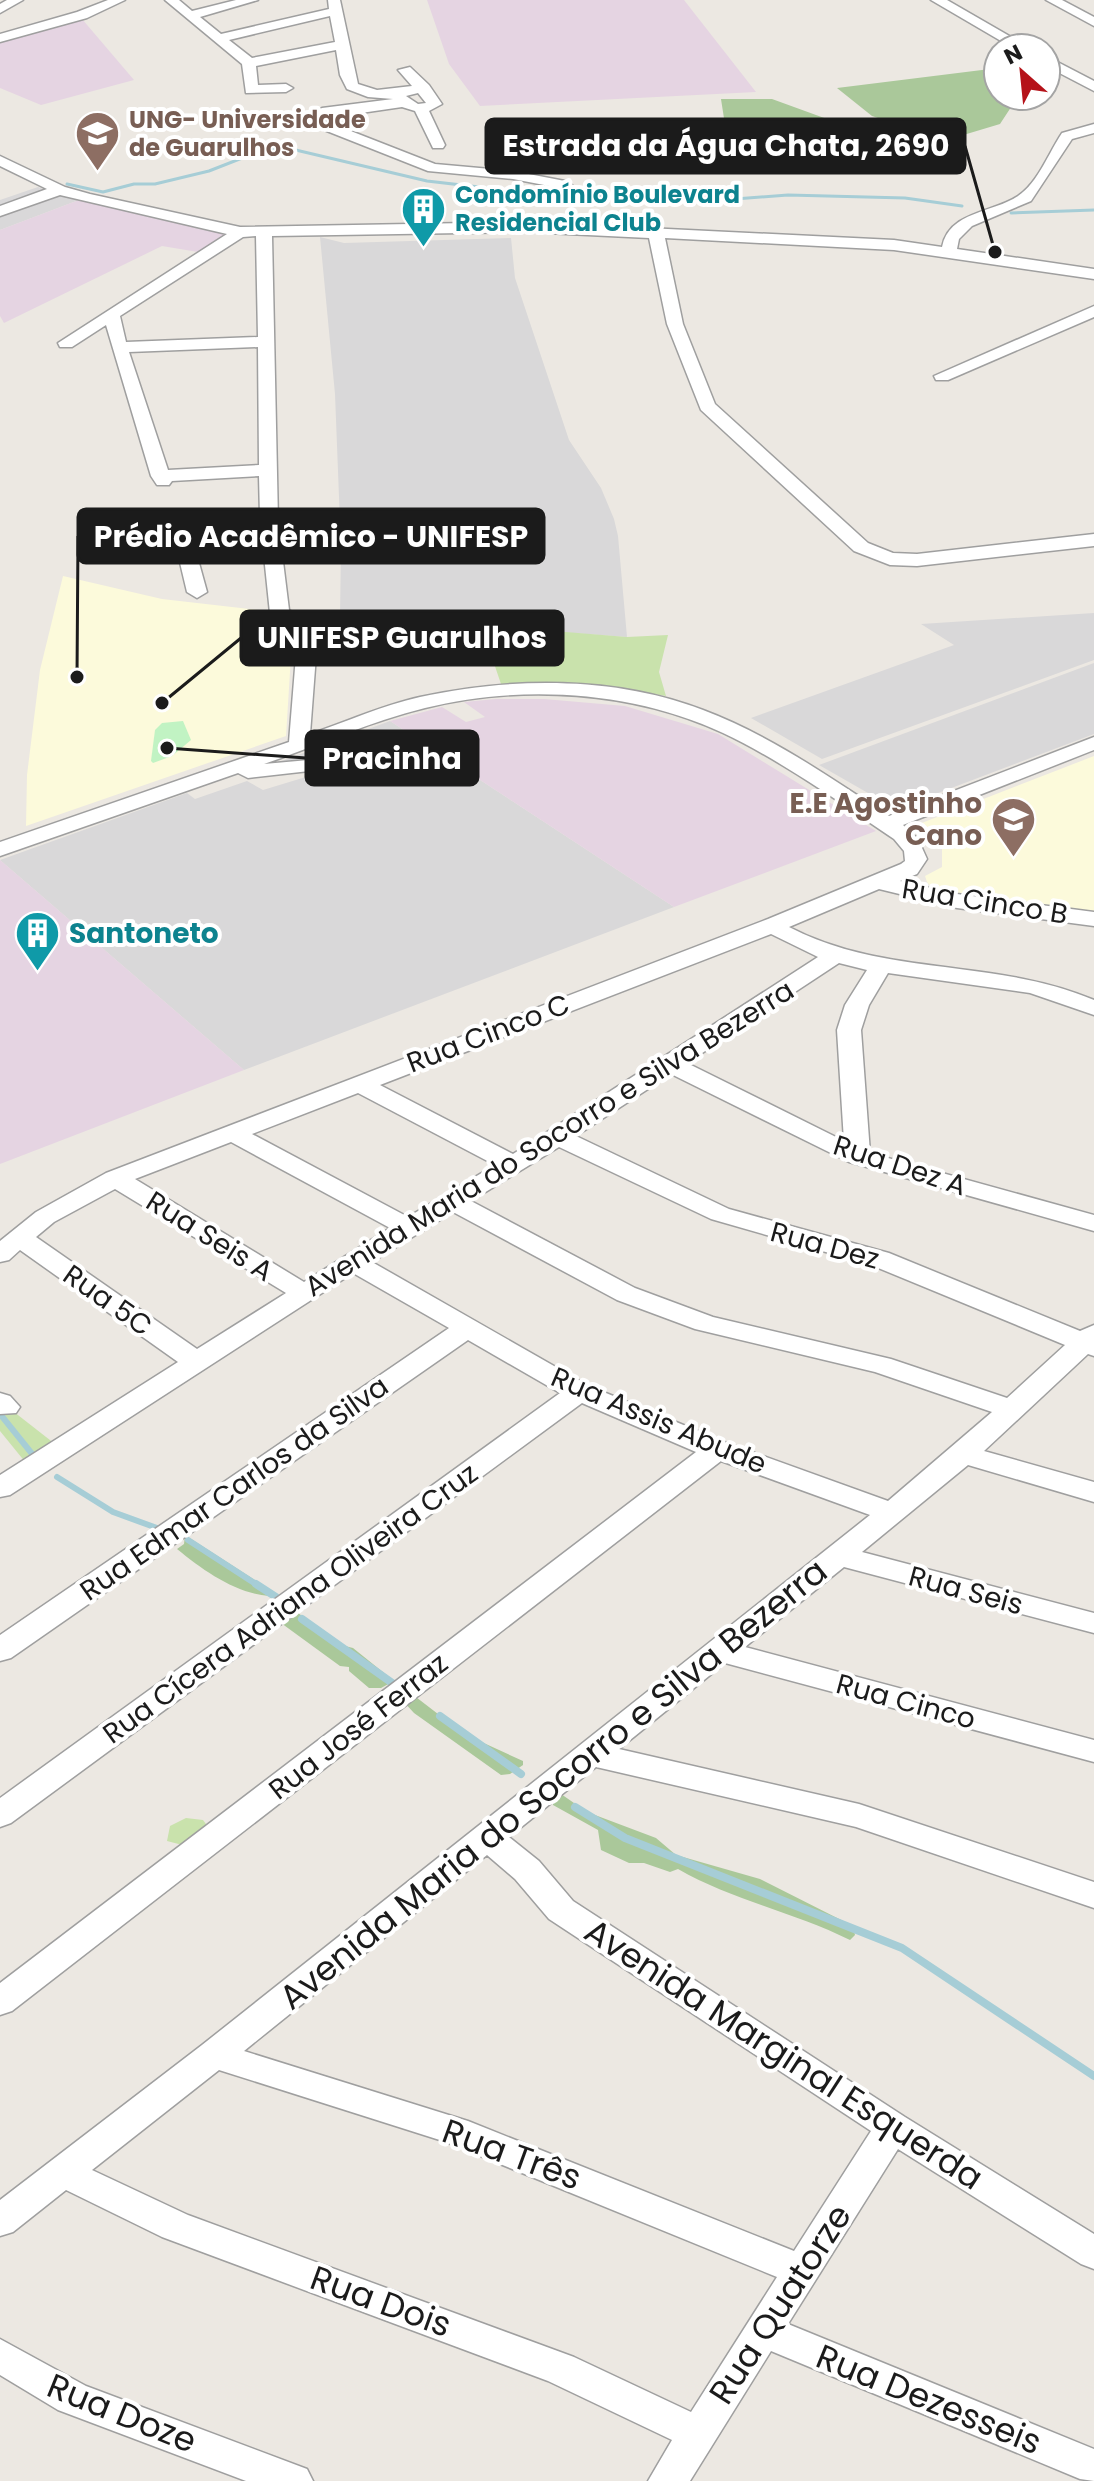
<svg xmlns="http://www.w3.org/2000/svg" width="1094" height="2481" font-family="Poppins,sans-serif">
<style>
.residential{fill:#d9d8d9}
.industrial{fill:#e5d4e2}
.education{fill:#fcfadb}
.grass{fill:#c9e2ac}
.forest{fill:#aac89a}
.park{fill:#c1f3c3}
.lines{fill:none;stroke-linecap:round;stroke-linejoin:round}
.stream-far2{stroke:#a6cdd6;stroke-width:3}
.stream-far1{stroke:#a6cdd6;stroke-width:6}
.stream{stroke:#a6cdd6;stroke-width:8}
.minor-casing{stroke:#9f9f9f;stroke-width:3}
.minor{fill:#fff;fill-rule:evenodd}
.labels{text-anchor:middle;stroke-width:8;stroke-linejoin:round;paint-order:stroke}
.far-education-label{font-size:24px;font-weight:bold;fill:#785e54;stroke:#fff;text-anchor:start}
.far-culture-label{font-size:24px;font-weight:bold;fill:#0d838f;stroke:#fff;text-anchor:start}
.education-label{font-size:28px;font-weight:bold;fill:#785e54;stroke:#fff;text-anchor:end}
.street-label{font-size:28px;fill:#1b1b1b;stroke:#fff}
.culture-label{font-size:28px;font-weight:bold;fill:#0d838f;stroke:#fff;text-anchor:start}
.near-street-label{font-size:34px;fill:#1b1b1b;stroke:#fff}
.leader{fill:none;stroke:#1b1b1b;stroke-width:3}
.callout-dot{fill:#1b1b1b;stroke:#fff;stroke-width:3}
.callout{fill:#1b1b1b;stroke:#1b1b1b;stroke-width:3}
.callout-label{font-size:30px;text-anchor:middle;font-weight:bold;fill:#fff}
</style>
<rect width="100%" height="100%" fill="#ece8e2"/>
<g class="residential">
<path d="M 38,187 L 79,200 L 0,230 L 0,200 Z"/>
<path d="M 320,237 L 344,243 L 511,238 L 515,278 L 569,440 L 601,488 L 614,519 L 618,536 L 627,637 L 340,616 L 341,548 L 335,394 Z"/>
<path d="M 1094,613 L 1094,660 L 822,759 L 751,718 L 954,645 L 921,624 Z"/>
<path d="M 1094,663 L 1094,734 L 896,809 L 819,765 Z"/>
<path d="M 390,721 L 674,907 L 244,1070 L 0,860 L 187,793 L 195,799 L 247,781 L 263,790 L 319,773 L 322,760 L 268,766 Z"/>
</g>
<g class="industrial">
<path d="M 427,0 L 684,0 L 756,92 L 480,106 L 449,64 Z"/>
<path d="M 82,19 L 134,80 L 41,105 L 0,88 L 0,41 Z"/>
<path d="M 79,200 L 201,229 L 227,234 L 198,252 L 162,246 L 4,323 L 0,316 L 0,230 Z"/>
<path d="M 496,699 L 544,699 L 625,706 L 718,734 L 876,831 L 674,907 L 390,721 L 442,707 L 466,722 L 485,717 L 464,702 Z"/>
<path d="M 0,860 L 244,1070 L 0,1164 Z"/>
</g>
<g class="education">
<path d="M 63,576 L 162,599 L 268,611 L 292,640 L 286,736 L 26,826 L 27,775 L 40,670 Z"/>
<path d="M 1094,756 L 1094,913 L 946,893 L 933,889 L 927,882 L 925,876 L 942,867 L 942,849 L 934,848 L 914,826 Z"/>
</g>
<g class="grass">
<path d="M 481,625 L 627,637 L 668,635 L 659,672 L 666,696 C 611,686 557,683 501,684 Z"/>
<path d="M 0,1401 L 55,1444 L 26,1463 L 0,1431 Z"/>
<path d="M 186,1818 L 203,1820 L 209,1828 L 194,1848 L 167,1841 L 170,1826 Z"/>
</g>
<g class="forest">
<path d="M 990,69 L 998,77 L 998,96 L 1017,98 L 1000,124 L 960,136 L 896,124 L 872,116 L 837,88 Z"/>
<path d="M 721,99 L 772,99 L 849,127 L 824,134 L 728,144 Z"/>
<path d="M 185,1535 L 269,1589 L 273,1593 L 269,1596 C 235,1593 204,1571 177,1549 L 184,1544 Z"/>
<path d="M 298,1613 L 345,1646 L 353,1648 L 394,1681 L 381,1688 L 369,1688 L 349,1671 L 349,1667 L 340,1666 L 281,1623 Z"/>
<path d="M 412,1694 L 464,1734 L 523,1761 L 523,1765 L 510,1774 L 501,1775 L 414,1713 L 402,1700 Z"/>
<path d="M 561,1794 L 587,1812 L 656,1838 L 676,1855 L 760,1879 L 853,1926 L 855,1935 L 850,1940 C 794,1912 732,1900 678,1869 L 670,1872 L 644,1863 L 629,1863 L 601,1850 L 598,1830 L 553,1805 L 553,1800 Z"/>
</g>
<path class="park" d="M 183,721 L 191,740 L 172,756 L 153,763 L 151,761 L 155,730 L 162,723 Z"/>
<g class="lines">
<g class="stream-far2">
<path d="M 67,184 L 103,192 L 134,184 L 155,184 L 209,171 L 263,150 L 283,147 L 427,181 L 539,194 L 722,200 L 788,195 L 905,198 L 962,206"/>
<path d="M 1011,213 L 1094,210"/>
</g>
<g class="stream-far1">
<path d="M 0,1414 L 33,1455"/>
<path d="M 57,1477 L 113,1512 L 157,1528"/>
<path d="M 188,1540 L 259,1586"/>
</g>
<g class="stream">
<path d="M 256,1584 L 276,1597"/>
<path d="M 302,1619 L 395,1685"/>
<path d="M 440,1716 L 521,1774"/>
<path d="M 575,1807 L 625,1838 L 902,1948 L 1094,2076"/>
</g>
<defs>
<g id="minor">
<path d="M 7,0 L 23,0 L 0,13 L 0,4 Z"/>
<path d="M 108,0 L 125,0 L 87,18 L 0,42 L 0,34 L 77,12 Z"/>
<path d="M 165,0 L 179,0 L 192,11 L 236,0 L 258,0 L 200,17 L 221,34 L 329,9 L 328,0 L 340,0 L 358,84 L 377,90 L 412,86 L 398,70 L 410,67 L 429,85 L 442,104 L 429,111 L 445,145 L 443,148 L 433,148 L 415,111 L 402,107 L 320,119 L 435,164 L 513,171 L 565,181 L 572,185 L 565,189 L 513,179 L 428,171 L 304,122 L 304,116 L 322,108 L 393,99 L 368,97 L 347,89 L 340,75 L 336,50 L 256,66 L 258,85 L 286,84 L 293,88 L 286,92 L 246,93 L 242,64 ZM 330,16 L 335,42 L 252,58 L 229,40 ZM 418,93 L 426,103 L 418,104 L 406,96 Z"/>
<path d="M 931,0 L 947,0 L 1030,48 L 1013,48 Z"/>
<path d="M 1046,0 L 1062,0 L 1094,17 L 1094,26 Z"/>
<path d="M 1046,56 L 1094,81 L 1094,91 L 1046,66 Z"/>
<path d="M 1094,124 L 1094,133 L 1072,139 L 1031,201 L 972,226 L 959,239 L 957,249 L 1094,269 L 1094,279 L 894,250 L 665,238 L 683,324 L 715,404 L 868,543 L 893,553 L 917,554 L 1094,534 L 1094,546 L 917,566 L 890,565 L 854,551 L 701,410 L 667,324 L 649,238 L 526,232 L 272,236 L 278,521 L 289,610 L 318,629 L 310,734 C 346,722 383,705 420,697 C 512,677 615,676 703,710 C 770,735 829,777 889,816 L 1094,737 L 1094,750 L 903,825 L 918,839 L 927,859 L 917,874 L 900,881 L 957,894 L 1094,912 L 1094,926 L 957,908 L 879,889 L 789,927 C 884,977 996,958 1094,1000 L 1094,1015 L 1030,993 L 888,973 L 869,1005 L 861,1030 L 870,1153 L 1094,1215 L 1094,1231 L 849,1162 L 671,1074 L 576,1136 L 729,1209 L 889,1253 L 1080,1331 L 1094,1325 L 1094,1356 L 1088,1354 L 984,1451 L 1094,1482 L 1094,1502 L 968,1465 L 862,1552 L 1094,1613 L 1094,1633 L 844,1567 L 745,1647 L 1094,1740 L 1094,1762 L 725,1663 L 619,1749 L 859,1804 L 1094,1882 L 1094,1908 L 856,1827 L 596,1767 L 509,1837 L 539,1861 L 573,1901 L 905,2117 L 1094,2234 L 1094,2269 L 1081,2264 L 898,2149 L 788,2324 L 1094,2449 L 1094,2481 L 1080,2479 L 771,2351 L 690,2481 L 648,2481 L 672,2440 L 548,2381 L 162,2237 L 66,2190 L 13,2232 L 0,2236 L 0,2200 L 202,2045 L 870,1515 L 721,1461 L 12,2011 L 0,2015 L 0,1983 L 696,1452 L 582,1403 L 11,1823 L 0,1827 L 0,1798 L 560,1393 L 468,1340 L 11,1658 L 0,1661 L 0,1635 L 449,1328 L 353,1273 L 10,1495 L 0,1497 L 0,1475 L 178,1362 L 20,1250 L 9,1260 L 0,1262 L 0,1241 L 36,1212 L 106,1173 L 768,919 L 901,864 L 905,861 L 904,851 L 894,839 C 839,802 784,762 723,733 C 633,691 522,684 425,708 C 371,721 317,746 264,764 L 320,759 L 330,765 L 327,769 L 248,778 L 238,773 L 0,856 L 0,842 L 289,742 L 298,631 L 270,613 L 261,527 L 191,534 L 207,592 L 197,598 L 187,592 L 172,529 L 181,523 L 260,516 L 259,476 L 172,481 L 169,485 L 157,485 L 151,476 L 106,325 L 72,347 L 60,347 L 58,343 L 227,234 L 60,195 L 0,216 L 0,206 L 47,189 L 0,166 L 0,156 L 65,187 L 90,194 L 240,227 L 526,222 L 894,240 L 942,247 C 949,211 993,213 1018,196 C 1038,183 1049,152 1062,133 ZM 256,236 L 258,337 L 126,342 L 120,316 L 243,237 ZM 258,347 L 259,465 L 168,470 L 129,352 ZM 771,934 L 818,957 L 513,1154 L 380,1085 ZM 839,963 L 867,970 L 845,1005 L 837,1030 L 844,1141 L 687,1063 ZM 358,1093 L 495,1165 L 408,1217 L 252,1134 ZM 231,1142 L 390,1228 L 304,1282 L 135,1179 ZM 559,1147 L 711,1219 L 871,1265 L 1065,1345 L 1007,1398 L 891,1359 L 713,1317 L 635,1288 L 471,1201 ZM 115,1189 L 286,1293 L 197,1349 L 36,1237 L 54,1222 ZM 453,1212 L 617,1300 L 695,1329 L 875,1372 L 992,1412 L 888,1501 L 727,1443 L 589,1386 L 372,1262 ZM 487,1855 L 515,1879 L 549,1919 L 871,2131 L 794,2251 L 468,2121 L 244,2051 ZM 219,2070 L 446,2142 L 777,2277 L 691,2412 L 574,2357 L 188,2215 L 92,2170 Z"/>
<path d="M 1094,306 L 1094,317 L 948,380 L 936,380 L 934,376 Z"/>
<path d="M 0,1393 L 10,1396 L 20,1407 L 16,1413 L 0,1414 Z"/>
<path d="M 0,2339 L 86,2386 L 307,2469 L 313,2481 L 246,2481 L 58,2410 L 0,2375 Z"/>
</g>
</defs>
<use href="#minor" class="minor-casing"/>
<use href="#minor" class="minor"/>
</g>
<defs>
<symbol id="university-pin" viewBox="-11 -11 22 30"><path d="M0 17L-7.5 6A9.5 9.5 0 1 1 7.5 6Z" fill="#8d6e63" stroke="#fff"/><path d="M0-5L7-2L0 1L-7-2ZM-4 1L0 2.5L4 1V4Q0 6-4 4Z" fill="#fff"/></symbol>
<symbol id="building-pin" viewBox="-11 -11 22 30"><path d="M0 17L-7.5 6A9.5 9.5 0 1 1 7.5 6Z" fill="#0f9aa8" stroke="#fff"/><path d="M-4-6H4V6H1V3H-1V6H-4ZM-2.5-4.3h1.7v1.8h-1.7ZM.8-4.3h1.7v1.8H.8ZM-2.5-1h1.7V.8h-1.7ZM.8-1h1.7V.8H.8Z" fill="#fff"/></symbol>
<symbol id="school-pin" viewBox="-11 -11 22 30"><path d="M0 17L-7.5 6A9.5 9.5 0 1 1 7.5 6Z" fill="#8d6e63" stroke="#fff"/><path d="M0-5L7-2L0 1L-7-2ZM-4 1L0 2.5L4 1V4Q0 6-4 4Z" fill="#fff"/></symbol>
</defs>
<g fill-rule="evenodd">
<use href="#university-pin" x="72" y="108" width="51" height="69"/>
<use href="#building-pin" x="398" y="184" width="51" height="69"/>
<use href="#school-pin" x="988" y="794" width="51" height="69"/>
<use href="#building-pin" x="12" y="908" width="51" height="69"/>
</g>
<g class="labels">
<g class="far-education-label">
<text x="129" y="128">UNG- Universidade<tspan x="129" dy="28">de Guarulhos</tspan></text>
</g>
<g class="far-culture-label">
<text x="455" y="203">Condomínio Boulevard<tspan x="455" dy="28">Residencial Club</tspan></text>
</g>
<g class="education-label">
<text x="982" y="813">E.E Agostinho<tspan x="982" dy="32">Cano</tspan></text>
</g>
<g class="street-label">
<text transform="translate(985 901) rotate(9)" y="10">Rua Cinco B</text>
<text transform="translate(488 1033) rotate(-21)" y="10">Rua Cinco C</text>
<text transform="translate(549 1138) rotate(-32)" y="10">Avenida Maria do Socorro e Silva Bezerra</text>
<text transform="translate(900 1165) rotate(18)" y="10">Rua Dez A</text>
<text transform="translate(210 1236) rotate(32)" y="10">Rua Seis A</text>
<text transform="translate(825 1245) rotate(15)" y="10">Rua Dez</text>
<text transform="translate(108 1300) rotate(35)" y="10">Rua 5C</text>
<text transform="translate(659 1420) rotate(23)" y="10">Rua Assis Abude</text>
<text transform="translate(234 1488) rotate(-35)" y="10">Rua Edmar Carlos da Silva</text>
<text transform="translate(966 1590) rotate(15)" y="10">Rua Seis</text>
<text transform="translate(290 1603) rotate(-36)" y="10">Rua Cícera Adriana Oliveira Cruz</text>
<text transform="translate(906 1701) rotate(15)" y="10">Rua Cinco</text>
<text transform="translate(358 1726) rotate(-38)" y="10">Rua José Ferraz</text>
</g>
<g class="culture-label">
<text x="69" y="943">Santoneto</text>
</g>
<g class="near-street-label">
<text transform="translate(553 1784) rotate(-39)" y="12">Avenida Maria do Socorro e Silva Bezerra</text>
<text transform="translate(784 2054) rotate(33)" y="12">Avenida Marginal Esquerda</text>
<text transform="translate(512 2154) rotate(20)" y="12">Rua Três</text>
<text transform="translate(381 2301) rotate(20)" y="12">Rua Dois</text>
<text transform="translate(780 2304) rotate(-57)" y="12">Rua Quatorze</text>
<text transform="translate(929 2399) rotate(22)" y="12">Rua Dezesseis</text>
<text transform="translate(122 2413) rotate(22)" y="12">Rua Doze</text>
</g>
</g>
<path class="leader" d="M995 252L965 146M77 677L78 536M162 703L241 638M167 748L306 758"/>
<g class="callout-dot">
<circle cx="995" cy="252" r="8"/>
<circle cx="77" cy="677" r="8"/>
<circle cx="162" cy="703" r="8"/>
<circle cx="167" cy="748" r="8"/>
</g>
<g class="callout">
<rect x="486" y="119" width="479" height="54" rx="8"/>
<rect x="78" y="509" width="466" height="54" rx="8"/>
<rect x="241" y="611" width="322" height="54" rx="8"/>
<rect x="306" y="731" width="172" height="54" rx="8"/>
</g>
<g class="callout-label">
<text x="726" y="156">Estrada da Água Chata, 2690</text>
<text x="311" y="547">Prédio Acadêmico - UNIFESP</text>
<text x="402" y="648">UNIFESP Guarulhos</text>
<text x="392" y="769">Pracinha</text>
</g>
<g transform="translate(1022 72) rotate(333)"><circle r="38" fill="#ffffff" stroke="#a4a4a4" stroke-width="2"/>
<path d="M0-6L14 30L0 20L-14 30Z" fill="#b51219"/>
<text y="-12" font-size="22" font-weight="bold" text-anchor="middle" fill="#1b1b1b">N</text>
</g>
</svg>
